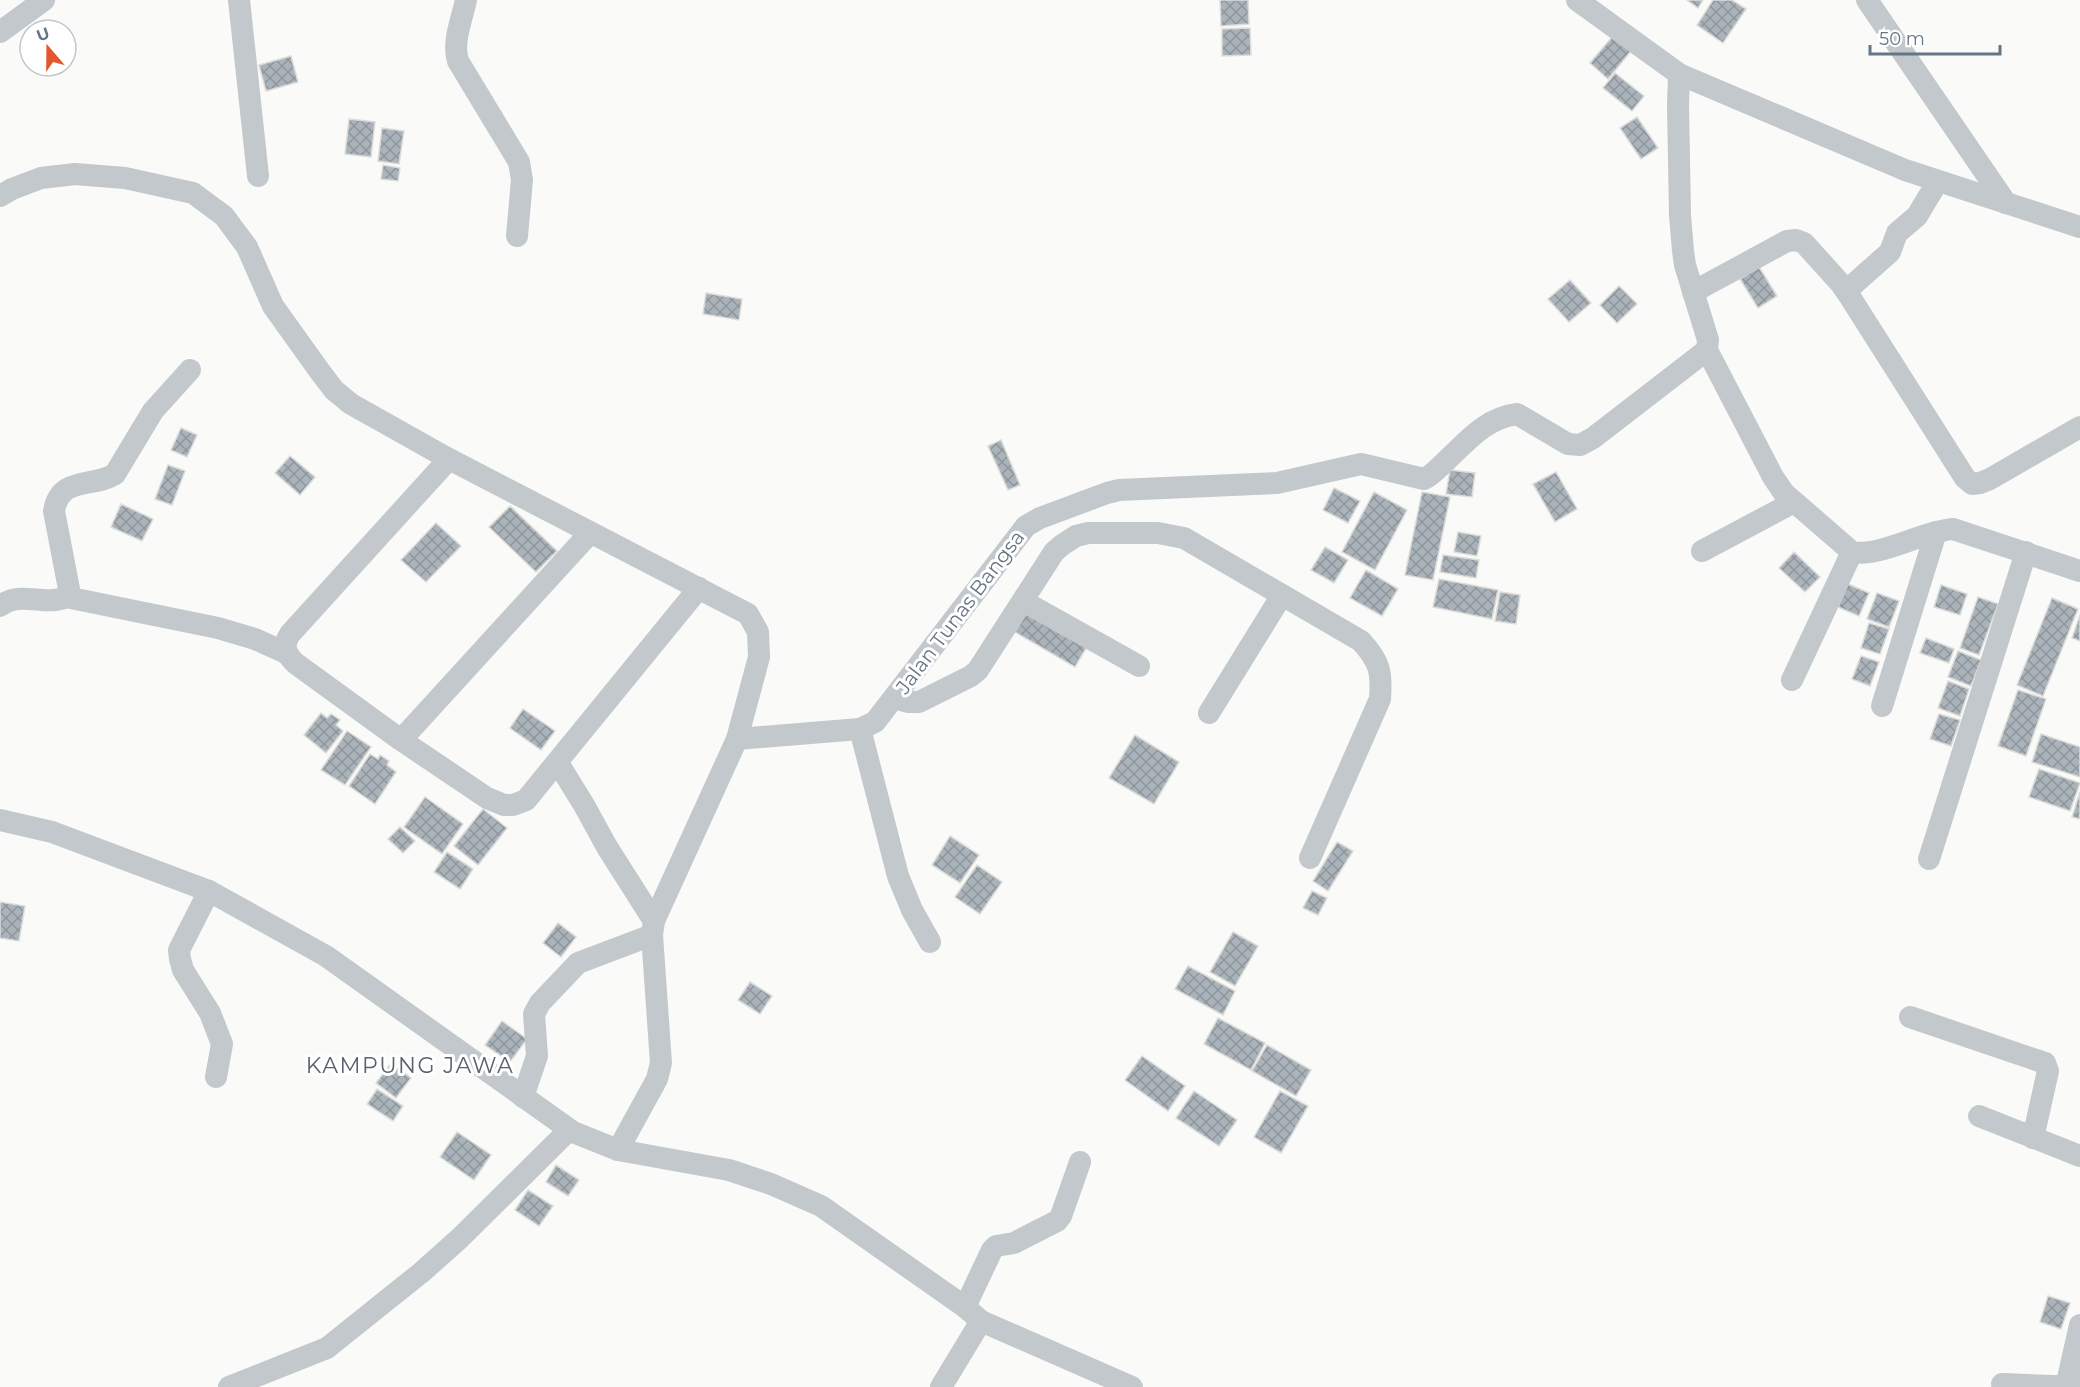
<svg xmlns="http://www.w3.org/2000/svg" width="2080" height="1387" font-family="Montserrat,sans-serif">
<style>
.building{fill:url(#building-cross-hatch);stroke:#dcdcda;stroke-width:1.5}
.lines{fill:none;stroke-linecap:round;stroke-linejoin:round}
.minor{stroke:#c3c8cc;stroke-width:22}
.labels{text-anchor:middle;stroke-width:6;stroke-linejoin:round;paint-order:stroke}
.street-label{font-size:20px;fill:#657683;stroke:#fff}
.quarter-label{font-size:22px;letter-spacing:1.5px;fill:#57646e;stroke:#fff}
</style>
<defs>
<pattern id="building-cross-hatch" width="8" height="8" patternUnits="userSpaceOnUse" patternTransform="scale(1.5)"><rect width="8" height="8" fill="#aab3b9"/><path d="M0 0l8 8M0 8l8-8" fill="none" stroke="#8e969c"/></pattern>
</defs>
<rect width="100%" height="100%" fill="#fafaf8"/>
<g class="building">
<path d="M 1220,0 L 1248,0 L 1249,24 L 1221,26 Z"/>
<path d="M 1687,0 L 1703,0 L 1698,8 Z"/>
<path d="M 1713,0 L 1732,0 L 1746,9 L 1723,43 L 1697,25 Z"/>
<path d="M 1250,28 L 1251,55 L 1222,56 L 1222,29 Z"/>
<path d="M 1613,36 L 1631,51 L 1608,79 L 1590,63 Z"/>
<path d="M 291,56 L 298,82 L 266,91 L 259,65 Z"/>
<path d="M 1615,73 L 1644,96 L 1632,111 L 1603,88 Z"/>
<path d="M 1637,117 L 1658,148 L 1641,159 L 1620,128 Z"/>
<path d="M 349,119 L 375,122 L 371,157 L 345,154 Z"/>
<path d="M 382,128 L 404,131 L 399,164 L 378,161 Z"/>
<path d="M 383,165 L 400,168 L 398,181 L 381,179 Z"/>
<path d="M 1759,267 L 1777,296 L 1758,308 L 1740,279 Z"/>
<path d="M 1570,280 L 1591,303 L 1569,322 L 1548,299 Z"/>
<path d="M 1619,286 L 1637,304 L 1617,323 L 1600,305 Z"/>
<path d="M 706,293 L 742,299 L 739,320 L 703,314 Z"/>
<path d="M 181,428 L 197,435 L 187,457 L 171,450 Z"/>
<path d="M 1001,440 L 1020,485 L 1008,490 L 988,446 Z"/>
<path d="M 290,456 L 315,477 L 300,495 L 275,473 Z"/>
<path d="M 168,465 L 185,471 L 172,505 L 155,499 Z"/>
<path d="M 1450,470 L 1475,473 L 1472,497 L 1446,494 Z"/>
<path d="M 1556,472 L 1577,509 L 1555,522 L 1533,484 Z"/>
<path d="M 1334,488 L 1360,501 L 1348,523 L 1323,510 Z"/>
<path d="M 1374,492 L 1407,510 L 1375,570 L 1342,552 Z"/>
<path d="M 1422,492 L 1450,497 L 1433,580 L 1405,575 Z"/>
<path d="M 121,504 L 153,519 L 142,541 L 111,527 Z"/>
<path d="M 510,506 L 557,551 L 536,572 L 489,527 Z"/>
<path d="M 436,523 L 461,546 L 426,582 L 401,560 Z"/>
<path d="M 1458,532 L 1481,536 L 1477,556 L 1454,552 Z"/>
<path d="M 1325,547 L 1348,560 L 1334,583 L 1311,570 Z"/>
<path d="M 1794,552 L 1820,577 L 1805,592 L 1779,568 Z"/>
<path d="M 1443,555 L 1479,560 L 1476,578 L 1440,572 Z"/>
<path d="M 1366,570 L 1398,589 L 1382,616 L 1350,598 Z"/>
<path d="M 1439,579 L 1498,590 L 1492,619 L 1433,607 Z"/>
<path d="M 1848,584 L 1869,593 L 1859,616 L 1838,607 Z"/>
<path d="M 1941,585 L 1967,594 L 1960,615 L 1934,607 Z"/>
<path d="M 1500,592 L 1520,595 L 1516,624 L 1495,621 Z"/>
<path d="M 1877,593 L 1899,601 L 1889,627 L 1867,619 Z"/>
<path d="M 1978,597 L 1998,604 L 1979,655 L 1960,648 Z"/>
<path d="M 2052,598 L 2078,609 L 2043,696 L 2017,685 Z"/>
<path d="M 1030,606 L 1091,640 L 1075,667 L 1015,632 Z"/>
<path d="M 2080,615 L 2080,641 L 2072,638 Z"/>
<path d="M 1869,623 L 1889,629 L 1880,654 L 1861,648 Z"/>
<path d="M 1926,638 L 1954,649 L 1949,663 L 1920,653 Z"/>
<path d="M 1958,651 L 1981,660 L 1971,686 L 1948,677 Z"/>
<path d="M 1861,656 L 1879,662 L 1870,686 L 1852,679 Z"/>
<path d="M 1948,681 L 1969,689 L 1960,716 L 1938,708 Z"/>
<path d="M 2018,690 L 2046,699 L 2026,756 L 1998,746 Z"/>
<path d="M 523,709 L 555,731 L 541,750 L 510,728 Z"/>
<path d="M 321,713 L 327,718 L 331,714 L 340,720 L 336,725 L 343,731 L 326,753 L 304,735 Z"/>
<path d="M 1939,714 L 1960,720 L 1951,746 L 1930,739 Z"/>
<path d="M 347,731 L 371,747 L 345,785 L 321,770 Z"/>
<path d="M 2041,734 L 2080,747 L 2080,777 L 2032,762 Z"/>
<path d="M 1135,735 L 1179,762 L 1154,804 L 1109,778 Z"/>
<path d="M 370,754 L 378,759 L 380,755 L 389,761 L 387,765 L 396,772 L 375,804 L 349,786 Z"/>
<path d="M 2039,769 L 2080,783 L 2070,811 L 2029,797 Z"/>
<path d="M 2080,792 L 2080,819 L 2072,817 Z"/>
<path d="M 425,797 L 463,824 L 442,854 L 404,827 Z"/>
<path d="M 483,809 L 507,828 L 478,865 L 454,846 Z"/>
<path d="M 400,827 L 415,841 L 403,853 L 388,839 Z"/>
<path d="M 950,836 L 979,855 L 960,883 L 932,865 Z"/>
<path d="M 1337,842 L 1353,851 L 1328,891 L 1313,881 Z"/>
<path d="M 447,852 L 473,869 L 460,889 L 434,872 Z"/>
<path d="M 977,865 L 1002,882 L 980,914 L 955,897 Z"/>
<path d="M 1312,891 L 1327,898 L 1318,915 L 1303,908 Z"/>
<path d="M 0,902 L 25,906 L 19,941 L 0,938 Z"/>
<path d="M 558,923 L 576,937 L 561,957 L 543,943 Z"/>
<path d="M 1233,932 L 1258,946 L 1235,986 L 1210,972 Z"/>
<path d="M 1188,966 L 1235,991 L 1223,1015 L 1175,989 Z"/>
<path d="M 750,982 L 772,996 L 760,1014 L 738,1000 Z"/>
<path d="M 1218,1018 L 1265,1043 L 1251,1070 L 1204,1044 Z"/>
<path d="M 502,1021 L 527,1039 L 510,1062 L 485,1045 Z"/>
<path d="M 1267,1045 L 1311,1070 L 1296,1096 L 1252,1071 Z"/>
<path d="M 1142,1056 L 1185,1086 L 1168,1111 L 1125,1080 Z"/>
<path d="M 391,1063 L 411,1078 L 396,1098 L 376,1083 Z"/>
<path d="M 377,1089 L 403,1106 L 393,1121 L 367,1104 Z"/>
<path d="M 1194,1091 L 1237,1120 L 1219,1146 L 1176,1118 Z"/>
<path d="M 1280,1091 L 1308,1106 L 1281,1153 L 1254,1137 Z"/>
<path d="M 457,1132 L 491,1155 L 474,1180 L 440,1157 Z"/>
<path d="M 556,1165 L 579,1180 L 568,1196 L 546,1182 Z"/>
<path d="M 528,1190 L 553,1206 L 539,1226 L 515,1210 Z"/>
<path d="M 2048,1296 L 2070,1303 L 2061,1329 L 2040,1322 Z"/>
</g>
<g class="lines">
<g class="minor">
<path d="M 239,0 L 258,176"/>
<path d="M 466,0 C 462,19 452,42 458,61 L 519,162 L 522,180 L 517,236"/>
<path d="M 1577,0 L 1679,74 L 1905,170 L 2080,227"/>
<path d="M 1867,0 L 2006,203"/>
<path d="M 0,32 L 44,0"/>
<path d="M 1679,74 L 1678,105 L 1680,215 L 1683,251 L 1685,265 L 1708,340 L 1707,350 L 1773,477 L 1784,493 L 1852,552 C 1878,558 1923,531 1953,529 L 2080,571"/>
<path d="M 0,196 L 12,189 L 41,178 L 75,174 L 125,178 L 193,193 L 224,216 L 247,247 L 273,306 L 321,373 L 334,390 L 351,404 L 449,459 L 748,614 L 758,632 L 759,657 L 737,739"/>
<path d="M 1846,291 L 1890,252 L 1897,233 L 1917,216 L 1938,181"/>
<path d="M 1693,292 L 1787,241 L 1796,240 L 1804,243 L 1841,284 L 1850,297 L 1965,478 L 1972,484 L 1980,483 L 1990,479 L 2080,427"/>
<path d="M 449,459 L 290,634 C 282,646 286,654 295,663 L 401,740 L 487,798 L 504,805 L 513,805 L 526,800 L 699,588"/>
<path d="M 1702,551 L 1794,502"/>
<path d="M 66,597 L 218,628 L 255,639 L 286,653"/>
<path d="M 1023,601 L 1139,666"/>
<path d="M 0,606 C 20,590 45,607 66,597 L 69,589 L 54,511 C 60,475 94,488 115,474 L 153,411 L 190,370"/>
<path d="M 1792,680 L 1852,552"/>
<path d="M 894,698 L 908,702 L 919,702 L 971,676 L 978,670 L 1054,552 L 1062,545 L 1076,536 L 1088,533 L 1158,533 L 1184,538 L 1361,641 C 1380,662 1382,672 1380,699 L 1310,858"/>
<path d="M 1882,706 L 1936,532"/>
<path d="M 1209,713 L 1282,595"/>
<path d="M 860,729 L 898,876 L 912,910 L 930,942"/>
<path d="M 401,740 L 590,533"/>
<path d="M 558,763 L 584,805 L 607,847 L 654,921"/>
<path d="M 0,820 L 52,832 L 209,891 L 326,956 L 573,1132 L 618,1150 L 729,1170 L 771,1184 L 821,1206 L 965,1307 L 981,1321 L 1132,1387"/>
<path d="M 1929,859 L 2026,552"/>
<path d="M 209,891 L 179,950 L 180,959 L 183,970 L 210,1013 L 222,1044 L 216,1077"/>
<path d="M 1910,1017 L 2045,1063 L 2048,1071 L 2033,1138"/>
<path d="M 523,1097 L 537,1056 L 534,1014 L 540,1003 L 578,963 L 652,935"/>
<path d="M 1979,1116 L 2080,1156"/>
<path d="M 618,1150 L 657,1079 L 661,1063 L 652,935 L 654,921 L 737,739 L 860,729 L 875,722 L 1026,526 L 1040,518 L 1107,493 L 1119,490 L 1277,483 L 1361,464 L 1424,479 C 1433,475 1439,467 1446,461 C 1468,440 1486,418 1517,414 L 1568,444 L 1580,445 L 1593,438 L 1707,350"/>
<path d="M 965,1307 L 992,1250 L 996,1246 L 1014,1243 L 1057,1221 L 1061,1216 L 1080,1162"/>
<path d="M 2002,1384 L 2078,1387"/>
<path d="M 229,1387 L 327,1348 L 422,1272 L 460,1238 L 569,1130"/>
<path d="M 941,1387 L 981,1321"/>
<path d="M 2066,1387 L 2080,1325"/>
</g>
</g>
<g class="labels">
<g class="street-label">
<text transform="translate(960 612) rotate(-53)" y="7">Jalan Tunas Bangsa</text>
</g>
<g class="quarter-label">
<text x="410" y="1073">KAMPUNG JAWA</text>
</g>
</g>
<g transform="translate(48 48) rotate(340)"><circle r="28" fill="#ffffff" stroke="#c1c8cd" stroke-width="1.5"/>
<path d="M0-4.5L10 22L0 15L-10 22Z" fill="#e4572e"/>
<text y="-9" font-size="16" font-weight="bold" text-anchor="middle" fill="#657683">U</text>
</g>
<path d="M1870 45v9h130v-9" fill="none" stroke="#657683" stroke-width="3"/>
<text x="1879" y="45" font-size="18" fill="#657683" stroke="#ffffff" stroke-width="4.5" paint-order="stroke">50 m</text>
</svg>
